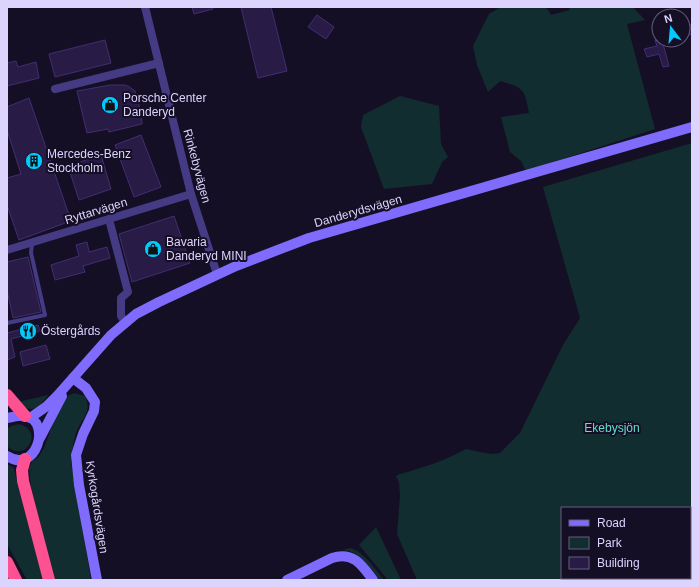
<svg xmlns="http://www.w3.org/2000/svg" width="699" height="587" font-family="Arial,sans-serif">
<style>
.green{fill:#122d2f;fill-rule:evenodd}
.building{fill:#281b46;stroke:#422e72}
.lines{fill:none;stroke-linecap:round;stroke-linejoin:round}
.lane{stroke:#453b84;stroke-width:4}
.street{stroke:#453b84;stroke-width:8}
.secondary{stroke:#7f6cfd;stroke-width:10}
.highway{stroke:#fd5192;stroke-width:12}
.labels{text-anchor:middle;stroke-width:4;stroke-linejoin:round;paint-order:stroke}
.poi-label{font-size:12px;fill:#ddd4fe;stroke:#150f25;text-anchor:start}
.street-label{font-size:12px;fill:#ddd4fe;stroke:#150f25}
.park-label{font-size:12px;fill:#60decc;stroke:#150f25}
</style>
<rect width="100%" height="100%" fill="#150f25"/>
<g class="green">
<path d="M 501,7 L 546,7 L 551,15 L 570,10 L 568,7 L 633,7 L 645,20 L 627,24 L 655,129 L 526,171 L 521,161 L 510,152 L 501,117 L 529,113 C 525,89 523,87 500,81 L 488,92 L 477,65 L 473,46 L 489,14 Z"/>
<path d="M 400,96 L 439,106 L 441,144 L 448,157 L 442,162 L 432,184 L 384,189 L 361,127 L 363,115 Z"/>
<path d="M 692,143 L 692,580 L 417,580 L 397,534 L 400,496 L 399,482 L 396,476 L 400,474 C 423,468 446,460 466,449 L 485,453 L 493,454 L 500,453 L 520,433 L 563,345 L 580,318 L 543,187 ZM 562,508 L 690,508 L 690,578 L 562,578 Z"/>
<path d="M 74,393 L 85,396 C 93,412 81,419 76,433 C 73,443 72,452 71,462 L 91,580 L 54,580 L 31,487 L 29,468 L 32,462 L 39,456 L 44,448 L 58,410 L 64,398 Z"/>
<path d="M 48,395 C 39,408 31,415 18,402 Z"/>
<path d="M 19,424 C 45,431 25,464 7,446 L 7,429 L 11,426 Z"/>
<path d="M 7,464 L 14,468 L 18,487 L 43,580 L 27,580 L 7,544 Z"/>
<path d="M 376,527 L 401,580 L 388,580 L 359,545 Z"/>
<path d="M 351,548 C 366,554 374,568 384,580 L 380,580 C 369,567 360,551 342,550 Z"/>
</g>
<g class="building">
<path d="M 192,7 L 213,7 L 213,9 L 194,14 Z"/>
<path d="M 241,7 L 271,7 L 287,71 L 258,78 Z"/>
<path d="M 317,15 L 334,27 L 326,39 L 308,27 Z"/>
<path d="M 692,24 L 692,34 L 683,37 L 683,27 Z"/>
<path d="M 105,40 L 111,63 L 55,77 L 49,54 Z"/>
<path d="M 655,40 L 662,40 L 669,66 L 663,67 L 659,54 L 647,57 L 644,49 L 657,46 Z"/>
<path d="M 16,61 L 18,67 L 36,62 L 39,78 L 7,86 L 7,63 Z"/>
<path d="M 110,85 L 124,85 L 128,86 L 135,91 L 141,112 L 142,124 L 109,132 L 108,129 L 87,133 L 77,91 Z"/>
<path d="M 29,98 L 70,218 L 67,217 L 68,222 L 19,240 L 7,205 L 7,178 L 21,174 L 7,130 L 7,107 Z"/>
<path d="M 141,135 L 161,187 L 134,197 L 115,145 Z"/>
<path d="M 101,155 L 111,189 L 79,200 L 68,166 Z"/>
<path d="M 174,216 L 190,263 L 132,282 L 119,234 Z"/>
<path d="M 87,242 L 89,252 L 107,247 L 110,258 L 83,266 L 85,272 L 55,280 L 51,265 L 79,256 L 76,245 Z"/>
<path d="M 28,257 L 41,312 L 13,318 L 7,290 L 7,262 Z"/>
<path d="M 38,325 L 40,331 L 11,339 L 15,357 L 7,360 L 7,333 Z"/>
<path d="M 46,345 L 50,359 L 23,366 L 20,352 Z"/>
</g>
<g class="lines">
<path class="lane" d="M 7,323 L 45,315 L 31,253 L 32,243"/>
<g class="street">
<path d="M 145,7 L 191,194 L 217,274"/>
<path d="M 55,89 L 159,63"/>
<path d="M 109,219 L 128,292 L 121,298 L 121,316 L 125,322"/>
<path d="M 7,250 L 191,194"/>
</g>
<g class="secondary">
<path d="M 73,378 L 86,388 L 95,402 L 94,411 L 83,434 L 76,455 L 79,485 L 97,580"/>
<path d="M 7,418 C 13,417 20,415 26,416 C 52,422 36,475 7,456"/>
<path d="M 30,418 L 47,406 L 57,396 L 111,335 L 136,314 L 159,302 L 236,266 L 309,238 L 692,127"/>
<path d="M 40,438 L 62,396"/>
<path d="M 287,580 L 332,558 C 353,551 362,565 373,580"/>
</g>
<g class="highway">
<path d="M 7,395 L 25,416"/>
<path d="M 25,459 L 22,470 L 23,481 L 49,580"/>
<path d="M 7,562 L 16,580"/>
</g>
</g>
<defs>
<symbol id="shop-disc" viewBox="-11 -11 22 22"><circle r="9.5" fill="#03c9fc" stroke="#150f25"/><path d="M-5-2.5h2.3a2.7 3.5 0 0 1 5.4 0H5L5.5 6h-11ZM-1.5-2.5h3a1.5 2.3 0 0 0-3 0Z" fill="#111"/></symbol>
<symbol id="building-disc" viewBox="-11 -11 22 22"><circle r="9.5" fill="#03c9fc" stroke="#150f25"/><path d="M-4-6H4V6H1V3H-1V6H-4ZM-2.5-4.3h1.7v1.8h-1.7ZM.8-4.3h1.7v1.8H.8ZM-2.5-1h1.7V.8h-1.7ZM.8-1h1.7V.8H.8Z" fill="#111"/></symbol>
<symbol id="restaurant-disc" viewBox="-11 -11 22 22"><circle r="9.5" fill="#03c9fc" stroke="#150f25"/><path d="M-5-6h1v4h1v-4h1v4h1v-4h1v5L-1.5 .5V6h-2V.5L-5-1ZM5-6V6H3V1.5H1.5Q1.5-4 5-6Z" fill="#111"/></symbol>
</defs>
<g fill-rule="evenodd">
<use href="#shop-disc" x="100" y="95" width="20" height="20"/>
<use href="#building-disc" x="24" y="151" width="20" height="20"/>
<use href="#shop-disc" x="143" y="239" width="20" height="20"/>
<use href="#restaurant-disc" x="18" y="321" width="20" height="20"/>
</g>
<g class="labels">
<g class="poi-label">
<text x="123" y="102">Porsche Center<tspan x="123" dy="14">Danderyd</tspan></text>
<text x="47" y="158">Mercedes-Benz<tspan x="47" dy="14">Stockholm</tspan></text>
<text x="166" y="246">Bavaria<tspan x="166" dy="14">Danderyd MINI</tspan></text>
<text x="41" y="335">Östergårds</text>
</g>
<g class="street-label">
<text transform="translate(197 166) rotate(75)" y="4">Rinkebyvägen</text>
<text transform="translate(96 211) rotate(-17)" y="4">Ryttarvägen</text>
<text transform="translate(358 211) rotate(-16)" y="4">Danderydsvägen</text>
<text transform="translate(97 507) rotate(81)" y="4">Kyrkogårdsvägen</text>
</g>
<g class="park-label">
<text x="612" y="432">Ekebysjön</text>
</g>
</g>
<rect width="699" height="587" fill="none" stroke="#ddd4fe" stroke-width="16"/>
<rect x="561" y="507" width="130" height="72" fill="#150f25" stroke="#655e7c"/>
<rect x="569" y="520" width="20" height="6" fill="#7f6cfd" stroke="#655e7c"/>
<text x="597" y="527" font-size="12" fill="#ddd4fe">Road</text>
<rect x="569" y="537" width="20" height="12" fill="#122d2f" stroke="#655e7c"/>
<text x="597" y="547" font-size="12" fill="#ddd4fe">Park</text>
<rect x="569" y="557" width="20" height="12" fill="#281b46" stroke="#655e7c"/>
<text x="597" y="567" font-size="12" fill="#ddd4fe">Building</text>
<g transform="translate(671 28) rotate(344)"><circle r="19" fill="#150f25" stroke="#655e7c"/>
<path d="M0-3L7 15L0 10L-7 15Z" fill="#03c9fc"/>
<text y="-6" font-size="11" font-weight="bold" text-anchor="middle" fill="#ddd4fe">N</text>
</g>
</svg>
